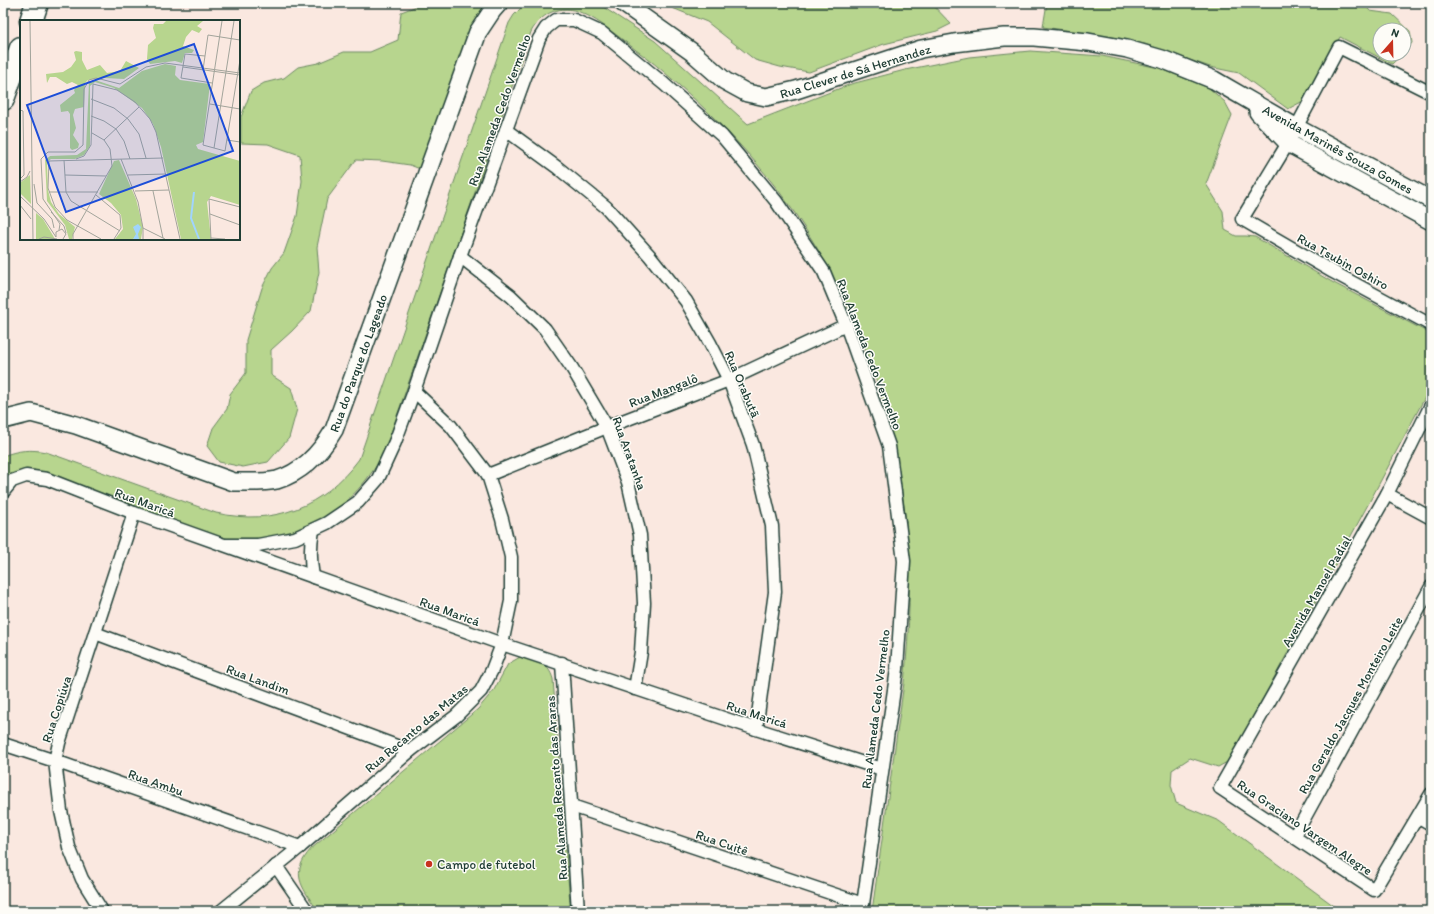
<svg xmlns="http://www.w3.org/2000/svg" width="1434" height="914" font-family="Itim,sans-serif">
<style>
.green{fill:#b7d58e;stroke:#6b8961}
.lines{fill:none;stroke-linecap:round;stroke-linejoin:round}
.street-casing{stroke:#1f3d34;stroke-width:15}
.secondary-casing{stroke:#1f3d34;stroke-width:20}
.highway-casing{stroke:#1f3d34;stroke-width:25}
.street{stroke:#fdfcf7;stroke-width:12}
.secondary{stroke:#fdfcf7;stroke-width:17}
.highway{stroke:#fdfcf7;stroke-width:22}
.poi-dot{fill:#c8321e;stroke:#fdfcf7;stroke-width:1.5}
.labels{text-anchor:middle;stroke-width:3;stroke-linejoin:round;paint-order:stroke}
.street-label{font-size:13px;fill:#1f3d34;stroke:#fdfcf7}
.poi-label{font-size:13px;fill:#1f3d34;stroke:#fdfcf7;text-anchor:start}
.inset-river{fill:none;stroke:#a0d4fe;stroke-width:2}
.inset-road{fill:none;stroke:#a2a49b;stroke-width:1}
.view{fill:#1d4ed8;fill-opacity:0.15;stroke:#1d4ed8;stroke-width:2}
.inset-edge{fill:none;stroke:#1f3d34;stroke-width:2}
</style>
<rect width="100%" height="100%" fill="#fae8e0"/>
<filter id="ink" filterUnits="userSpaceOnUse"><feTurbulence type="fractalNoise" baseFrequency=".025" numOctaves="2"/><feDisplacementMap in="SourceGraphic" scale="8" xChannelSelector="R" yChannelSelector="G"/><feConvolveMatrix kernelMatrix="1 2 1 2 8 2 1 2 1" color-interpolation-filters="sRGB"/></filter>
<g filter="url(#ink)">
<g class="green">
<path d="M 425,3 L 494,3 L 425,171 L 410,165 L 382,161 L 356,160 L 327,199 L 317,247 L 319,272 L 311,311 L 292,331 L 271,350 L 271,375 L 291,388 L 297,409 L 289,438 L 268,462 L 243,467 L 219,462 L 207,446 L 213,428 L 227,409 L 230,394 L 246,373 L 246,340 L 262,288 L 272,268 L 284,253 L 297,216 L 302,181 L 300,155 L 268,144 L 241,143 L 241,117 L 251,91 L 264,83 L 284,78 L 298,67 L 318,63 L 344,52 L 370,52 L 398,40 L 401,12 Z"/>
<path d="M 526,3 L 597,3 L 655,41 L 748,124 L 851,84 L 905,70 L 969,57 L 1030,51 L 1102,56 L 1159,68 L 1209,88 L 1225,102 L 1232,115 L 1206,184 L 1223,211 L 1225,230 L 1236,236 L 1246,236 L 1255,237 L 1332,282 L 1431,334 L 1431,386 L 1371,499 L 1229,761 L 1218,767 L 1190,758 L 1172,770 L 1171,785 L 1176,803 L 1219,821 L 1341,911 L 872,911 L 904,683 C 916,574 908,472 872,368 C 853,312 827,260 794,212 C 758,160 712,113 664,72 C 652,61 639,53 627,43 C 612,32 595,17 577,11 C 557,5 540,15 531,32 L 384,453 C 349,516 292,545 220,538 L 34,470 C 22,470 12,472 3,480 L 3,456 C 18,450 31,449 46,452 L 216,513 C 275,526 323,507 359,459 L 509,23 L 514,15 Z"/>
<path d="M 649,3 L 931,3 L 951,24 L 937,31 L 884,44 L 809,72 L 780,67 L 755,60 L 707,22 L 665,5 Z"/>
<path d="M 1047,3 L 1363,3 L 1370,11 L 1392,14 L 1410,31 L 1412,43 L 1404,52 L 1404,30 L 1380,30 L 1380,54 L 1402,54 L 1392,64 L 1340,37 L 1305,100 L 1288,109 L 1239,73 L 1210,67 L 1145,44 L 1086,33 L 1043,27 Z"/>
<path d="M 520,657 C 535,655 549,664 553,679 L 570,904 L 566,911 L 328,911 L 327,910 L 316,908 C 301,886 290,873 311,849 L 478,709 L 494,690 L 508,664 Z"/>
</g>
<g class="lines">
<defs>
<g id="street">
<path d="M 1431,93 L 1339,47 L 1288,143 L 1242,219 L 1333,272 L 1431,325"/>
<path d="M 506,130 L 558,168 L 606,207 L 650,256 L 686,301 L 710,343 L 729,380 L 753,445 L 772,526 L 775,592 L 756,729"/>
<path d="M 460,256 L 511,296 L 545,329 L 572,368 L 607,427 L 628,482 L 640,535 L 644,603 L 641,652 L 635,689"/>
<path d="M 1431,405 L 1387,494 L 1220,788 L 1374,890 L 1431,794"/>
<path d="M 488,475 L 607,427 L 729,380 L 846,325"/>
<path d="M 3,492 L 12,481 L 26,476 L 47,479 L 134,513 L 502,644 L 756,729 L 882,769"/>
<path d="M 1387,494 L 1431,518"/>
<path d="M 313,530 C 310,546 310,560 313,577"/>
<path d="M 226,545 L 258,545 L 295,538 L 327,523 L 358,502 L 378,479 L 395,442 L 414,391 L 460,256 L 539,39 L 546,28 L 556,20 L 574,20 L 602,33 L 664,84 L 722,136 L 776,201 L 824,272 L 846,325 L 889,446 L 904,561 L 897,669 L 862,911"/>
<path d="M 95,633 L 410,751"/>
<path d="M 562,663 L 578,911"/>
<path d="M 3,744 L 55,761 L 300,847"/>
<path d="M 572,806 L 863,904"/>
<path d="M 1419,817 L 1431,824"/>
<path d="M 1294,837 L 1431,587"/>
<path d="M 276,866 L 307,911"/>
<path d="M 102,911 L 82,879 L 69,847 L 61,811 L 55,761 L 59,743 L 134,513"/>
<path d="M 221,911 L 300,847 L 410,751 L 456,716 L 481,691 L 492,670 L 502,644 L 511,601 L 511,557 L 502,519 L 488,475 L 451,426 L 414,391"/>
</g>
<g id="secondary">
<path d="M 623,3 L 692,52 L 725,81 L 747,93 L 766,97 L 796,90 L 921,49 L 954,43 L 1004,37 L 1034,37 L 1088,42 L 1127,49 L 1162,59 L 1214,80 L 1297,128 L 1431,200"/>
<path d="M 1258,112 L 1288,143 L 1431,221"/>
<path d="M 3,420 L 31,413 L 76,425 L 234,482 C 248,482 263,483 277,480 C 303,472 321,452 334,430 L 478,32 L 492,11 L 499,3"/>
</g>
<g id="highway">
<path d="M 31,21 L 37,3"/>
<path d="M 3,99 L 21,48"/>
</g>
</defs>
<use href="#street" class="street-casing"/>
<use href="#secondary" class="secondary-casing"/>
<use href="#highway" class="highway-casing"/>
<use href="#street" class="street"/>
<use href="#secondary" class="secondary"/>
<use href="#highway" class="highway"/>
</g>
</g>
<circle class="poi-dot" cx="429" cy="864" r="4"/>
<g class="labels">
<g class="street-label">
<text transform="translate(855 71) rotate(-17)" y="5">Rua Clever de Sá Hernandez</text>
<text transform="translate(499 110) rotate(-70)" y="5">Rua Alameda Cedo Vermelho</text>
<text transform="translate(1338 149) rotate(29)" y="5">Avenida Marinês Souza Gomes</text>
<text transform="translate(1343 261) rotate(29)" y="5">Rua Tsubin Oshiro</text>
<text transform="translate(870 354) rotate(69)" y="5">Rua Alameda Cedo Vermelho</text>
<text transform="translate(358 363) rotate(-70)" y="5">Rua do Parque do Lageado</text>
<text transform="translate(743 384) rotate(67)" y="5">Rua Orabutã</text>
<text transform="translate(663 390) rotate(-21)" y="5">Rua Mangalô</text>
<text transform="translate(630 453) rotate(70)" y="5">Rua Aratanha</text>
<text transform="translate(145 502) rotate(20)" y="5">Rua Maricá</text>
<text transform="translate(1316 591) rotate(-60)" y="5">Avenida Manoel Padial</text>
<text transform="translate(450 611) rotate(20)" y="5">Rua Maricá</text>
<text transform="translate(258 679) rotate(20)" y="5">Rua Landim</text>
<text transform="translate(1350 705) rotate(-61)" y="5">Rua Geraldo Jacques Monteiro Leite</text>
<text transform="translate(56 709) rotate(-72)" y="5">Rua Copiúva</text>
<text transform="translate(875 709) rotate(-83)" y="5">Rua Alameda Cedo Vermelho</text>
<text transform="translate(757 714) rotate(18)" y="5">Rua Maricá</text>
<text transform="translate(416 728) rotate(-40)" y="5">Rua Recanto das Matas</text>
<text transform="translate(156 782) rotate(19)" y="5">Rua Ambu</text>
<text transform="translate(556 788) rotate(-94)" y="5">Rua Alameda Recanto das Araras</text>
<text transform="translate(1305 827) rotate(34)" y="5">Rua Graciano Vargem Alegre</text>
<text transform="translate(722 842) rotate(19)" y="5">Rua Cuitê</text>
</g>
<g class="poi-label">
<text x="437" y="869">Campo de futebol</text>
</g>
</g>
<g transform="translate(20 20)">
<rect width="220" height="220" fill="#fae8e0"/>
<path d="M 146,1 L 183,1 L 177,6 L 182,9 L 179,13 L 172,10 L 166,17 L 163,26 L 174,30 L 172,33 L 165,33 L 162,43 L 155,41 L 130,44 L 127,39 L 128,25 L 136,18 L 133,8 L 134,4 L 143,4 ZM 56,31 L 62,32 L 62,40 L 67,50 L 80,45 L 87,53 L 100,51 L 106,41 L 119,48 L 104,59 L 85,58 L 68,60 L 65,63 L 64,87 L 55,89 L 53,95 L 56,108 L 53,115 L 59,124 L 58,128 L 52,130 L 50,128 L 50,94 L 48,91 L 41,92 L 40,85 L 55,73 L 54,70 L 58,65 L 52,62 L 47,64 L 36,57 L 30,57 L 27,63 L 26,54 L 43,52 L 51,47 L 56,40 L 54,32 ZM 145,44 L 156,46 L 155,55 L 160,60 L 190,64 L 183,122 L 176,125 L 178,129 L 220,141 L 220,185 L 191,176 L 187,182 L 191,219 L 161,219 L 141,127 L 133,104 L 122,88 L 94,68 L 75,62 L 70,66 L 70,126 L 64,135 L 55,139 L 31,139 L 27,142 L 28,170 L 31,182 L 39,194 L 55,207 L 52,219 L 49,219 L 45,205 L 27,181 L 25,140 L 30,136 L 57,135 L 66,129 L 69,62 L 75,60 L 99,68 L 122,51 ZM 99,140 L 116,179 L 123,207 L 121,219 L 95,219 L 103,209 L 101,195 L 91,183 L 79,174 L 94,141 ZM 10,155 L 11,184 L 0,173 L 0,163 ZM 16,193 L 23,199 L 35,219 L 16,219 Z" fill="#b7d58e"/>
<path d="M 118,204 L 121,207 L 118,214 L 119,219 L 113,219 L 116,214 L 113,207 Z" fill="#a0d4fe"/>
<path class="inset-river" d="M 174,172 L 171,198 L 179,219"/>
<path class="inset-road" d="M 10,1 L 13,219M 202,1 L 183,125 L 205,131 L 220,40M 185,36 L 165,34 L 161,58 L 192,63M 163,47 L 220,55M 183,50 L 188,15 L 220,20M 71,79 L 94,88 L 108,99 L 119,114 L 126,138M 190,84 L 220,89M 0,90 L 3,91 L 4,155 L 0,159M 71,96 L 84,101 L 96,109 L 104,121 L 110,139M 84,120 L 119,87M 207,120 L 220,122M 194,128 L 214,1M 56,139 L 64,136 L 71,125 L 73,64 L 97,70 L 115,82 L 130,99 L 136,112 L 160,219M 101,139 L 118,182 L 123,208 L 123,219M 44,140 L 46,172 L 51,181 L 100,211M 45,155 L 86,156M 108,155 L 146,154M 0,162 L 7,157 L 10,151M 14,164 L 17,183 L 32,199 L 34,208M 115,171 L 149,170M 133,171 L 143,218M 29,172 L 78,172M 76,175 L 100,195 L 101,208 L 94,219M 0,176 L 24,199 L 36,217M 0,185 L 11,199M 31,192 L 44,206 L 46,213M 190,194 L 220,205M 123,208 L 145,219M 39,210 L 40,204 L 23,179 L 21,139 L 28,132 L 55,132 L 63,125 L 64,69 L 69,60 L 76,58 L 100,64 L 126,47 L 145,43 L 220,53M 36,217 L 36,212 L 42,209 L 46,214 L 43,219M 191,218 L 205,219M 19,219 L 24,217 L 37,219M 53,219 L 53,214 L 92,146 L 90,129 L 84,120 L 72,113M 81,219 L 47,200 L 35,187 L 28,168 L 29,141 L 143,138M 191,219 L 189,179 L 220,187"/>
<path class="view" d="M 174,24 L 213,131 L 46,192 L 7,85 Z"/>
<rect width="220" height="220" class="inset-edge"/>
</g>
<rect width="1434" height="914" fill="none" stroke="#fdfcf7" stroke-width="16"/>
<rect x="8" y="8" width="1418" height="898" fill="none" stroke="#1f3d34" stroke-width="1.5" filter="url(#ink)"/>
<g transform="translate(1392 42) rotate(20)"><circle r="19" fill="#fdfcf7" stroke="#a4b0a9"/>
<path d="M0-3L7 15L0 10L-7 15Z" fill="#c8321e"/>
<text y="-6" font-size="11" font-weight="bold" text-anchor="middle" fill="#1f3d34">N</text>
</g>
</svg>
